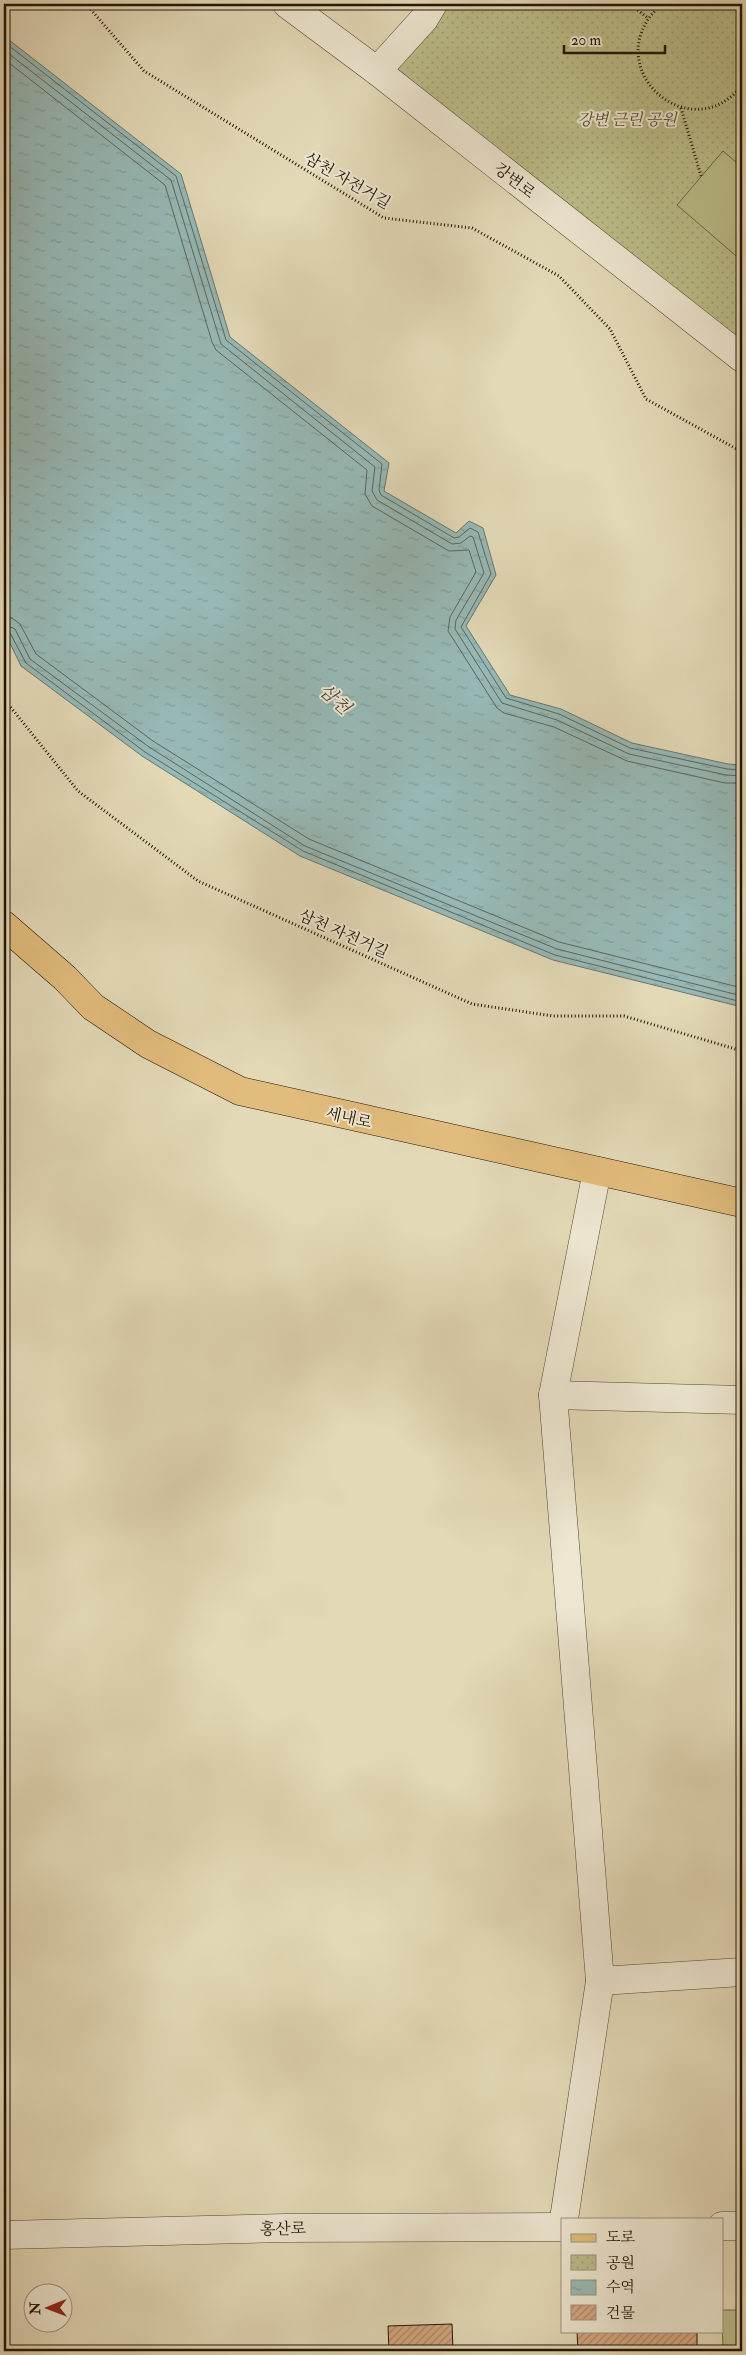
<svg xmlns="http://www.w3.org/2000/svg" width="746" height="2355" font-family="'IM FELL Double Pica','Noto Serif KR',serif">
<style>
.park{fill:url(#park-dots);stroke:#6e6848}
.garden{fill:#bbbd89;stroke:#6e6848}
.water{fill:url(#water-ripples);stroke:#687770}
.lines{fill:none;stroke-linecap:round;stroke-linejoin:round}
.shore{stroke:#5c665e;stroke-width:1}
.building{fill:url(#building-hatch);stroke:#211406}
.minor-casing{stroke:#524532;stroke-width:29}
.major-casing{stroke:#211406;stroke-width:29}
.path{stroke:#211406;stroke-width:3;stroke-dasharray:1 2.5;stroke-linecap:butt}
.minor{stroke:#ede6d0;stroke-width:28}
.major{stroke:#e2bc7c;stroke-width:28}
.labels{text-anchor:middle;stroke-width:4;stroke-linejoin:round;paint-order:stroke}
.park-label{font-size:16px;font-style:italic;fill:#574f34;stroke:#ede6d0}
.street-label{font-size:16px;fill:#211406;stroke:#ede6d0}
.water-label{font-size:18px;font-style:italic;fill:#4a4e44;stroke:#ede6d0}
</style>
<defs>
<pattern id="park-dots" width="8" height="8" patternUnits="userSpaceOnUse" patternTransform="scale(1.25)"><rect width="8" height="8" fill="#bbbd89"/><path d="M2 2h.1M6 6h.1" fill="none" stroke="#a0a275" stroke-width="1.8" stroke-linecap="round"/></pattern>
<pattern id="water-ripples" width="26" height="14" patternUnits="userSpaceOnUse" patternTransform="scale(1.25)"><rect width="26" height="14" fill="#97b9b6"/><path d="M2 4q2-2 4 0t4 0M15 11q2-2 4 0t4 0" fill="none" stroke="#829e9b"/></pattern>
<pattern id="building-hatch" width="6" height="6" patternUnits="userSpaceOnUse" patternTransform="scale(1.25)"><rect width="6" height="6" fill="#d5a781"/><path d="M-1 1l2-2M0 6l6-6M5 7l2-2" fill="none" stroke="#ac8768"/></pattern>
</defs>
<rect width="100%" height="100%" fill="#e3d9b7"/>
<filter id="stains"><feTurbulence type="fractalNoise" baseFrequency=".004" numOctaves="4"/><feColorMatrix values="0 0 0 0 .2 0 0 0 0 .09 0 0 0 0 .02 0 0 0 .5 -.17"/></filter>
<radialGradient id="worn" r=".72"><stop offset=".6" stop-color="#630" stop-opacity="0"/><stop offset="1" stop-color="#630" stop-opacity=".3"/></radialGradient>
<path class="park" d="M 433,4 L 742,4 L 742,358 L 377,71 Z"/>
<g class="garden">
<path d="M 723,151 L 742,167 L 742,261 L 677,205 Z"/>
<path d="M 722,2310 L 742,2310 L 742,2351 L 723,2351 Z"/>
</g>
<path class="water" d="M 4,36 L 181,174 L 230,337 L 389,463 L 384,491 L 456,533 L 469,521 L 483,528 L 496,575 L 466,626 L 510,695 L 561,709 L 632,743 L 728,764 L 742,765 L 742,1007 L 553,960 L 300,856 L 142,756 L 21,666 L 4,631 Z"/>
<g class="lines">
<g class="shore">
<path d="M 4,42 L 176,176 L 226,340 L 382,464 L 379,490 L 381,495 L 454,538 L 459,537 L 470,528 L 478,532 L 491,574 L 461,627 L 506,698 L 559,714 L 630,748 L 727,769 L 742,770"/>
<path d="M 4,50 L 171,180 L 221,344 L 375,467 L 372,491 L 377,500 L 452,544 L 461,543 L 470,536 L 473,537 L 484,573 L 456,620 L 455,629 L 502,703 L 557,720 L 629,754 L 726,775 L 742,776"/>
<path d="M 4,59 L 165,185 L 212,342 L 216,350 L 367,470 L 365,494 L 372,506 L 449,551 L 469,550 L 476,572 L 450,617 L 448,631 L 497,708 L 504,713 L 554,727 L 627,761 L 725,783 L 742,783"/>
<path d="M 4,617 L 12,618 L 20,624 L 36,654 L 153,741 L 309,839 L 559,942 L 742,988"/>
<path d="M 4,624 L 15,629 L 30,659 L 149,747 L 305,846 L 557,949 L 742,996"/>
<path d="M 4,631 L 10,633 L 26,663 L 145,752 L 303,851 L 555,955 L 742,1002"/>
</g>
</g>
<g class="building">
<path d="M 452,2324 L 453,2351 L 389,2351 L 388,2326 Z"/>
<path d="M 577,2331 L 697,2331 L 697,2351 L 578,2351 Z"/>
</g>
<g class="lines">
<defs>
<g id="minor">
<path d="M 287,4 L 377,71 L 742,358"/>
<path d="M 377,71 L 424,19 L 433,4"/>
<path d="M 553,1395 L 742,1400"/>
<path d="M 600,1981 L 742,1972"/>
<path d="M 564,2219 L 600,1981 L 553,1395 L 597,1171"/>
<path d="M 722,2226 L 742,2226"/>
<path d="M 4,2235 L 285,2228 L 562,2227"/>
</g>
<path id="major" d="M 4,925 L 65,978 L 93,1007 L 148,1044 L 240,1091 L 742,1203"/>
</defs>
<use href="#minor" class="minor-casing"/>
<use href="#major" class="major-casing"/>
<g class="path">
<path d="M 86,4 L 144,71 L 384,218 L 472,228 L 559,276 L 610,329 L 646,399 L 742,452"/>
<path d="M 629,4 L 648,18"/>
<path d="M 662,4 C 594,63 687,152 742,86"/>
<path d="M 729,4 L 742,16"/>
<path d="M 681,108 L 701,176"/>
<path d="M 4,699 L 78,791 L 198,881 L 472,1004 L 553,1016 L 624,1016 L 742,1051"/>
</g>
<use href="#minor" class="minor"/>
<use href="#major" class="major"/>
</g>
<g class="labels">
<g class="park-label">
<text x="627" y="125">강변 근린 공원</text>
</g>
<g class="street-label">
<text transform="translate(348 180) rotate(30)" y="6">삼천 자전거길</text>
<text transform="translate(515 180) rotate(38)" y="6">강변로</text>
<text transform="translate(344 933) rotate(24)" y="6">삼천 자전거길</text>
<text transform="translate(349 1117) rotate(13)" y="6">세내로</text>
<text transform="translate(283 2228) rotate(-1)" y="6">홍산로</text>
</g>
<g class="water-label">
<text transform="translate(335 699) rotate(42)" y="6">삼천</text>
</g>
</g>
<rect width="746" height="2355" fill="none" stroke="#e3d9b7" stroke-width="20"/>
<rect x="5" y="5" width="736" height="2345" fill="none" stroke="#211406" stroke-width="2.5"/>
<rect x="10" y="10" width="726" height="2335" fill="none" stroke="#211406"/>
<rect x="561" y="2218" width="162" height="115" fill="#ede6d0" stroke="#9b927f"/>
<rect x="571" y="2234" width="25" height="8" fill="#e2bc7c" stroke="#9b927f"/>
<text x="606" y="2242" font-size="15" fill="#211406">도로</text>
<rect x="571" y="2255" width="25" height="15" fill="url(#park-dots)" stroke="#9b927f"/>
<text x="606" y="2268" font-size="15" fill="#211406">공원</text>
<rect x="571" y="2280" width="25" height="15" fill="url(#water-ripples)" stroke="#9b927f"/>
<text x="606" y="2292" font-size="15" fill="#211406">수역</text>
<rect x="571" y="2305" width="25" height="15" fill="url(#building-hatch)" stroke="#9b927f"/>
<text x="606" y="2318" font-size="15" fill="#211406">건물</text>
<g transform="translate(48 2308) rotate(269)"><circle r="24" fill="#ede6d0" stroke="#9b927f"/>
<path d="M0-4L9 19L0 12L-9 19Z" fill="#8f2418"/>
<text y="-8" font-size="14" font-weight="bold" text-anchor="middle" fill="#211406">N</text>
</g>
<path d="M564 45v8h101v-8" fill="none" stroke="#211406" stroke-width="2.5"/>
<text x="571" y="45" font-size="15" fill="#211406" stroke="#ede6d0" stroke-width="4" paint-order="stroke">20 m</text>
<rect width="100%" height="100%" filter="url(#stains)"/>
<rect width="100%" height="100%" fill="url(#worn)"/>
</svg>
